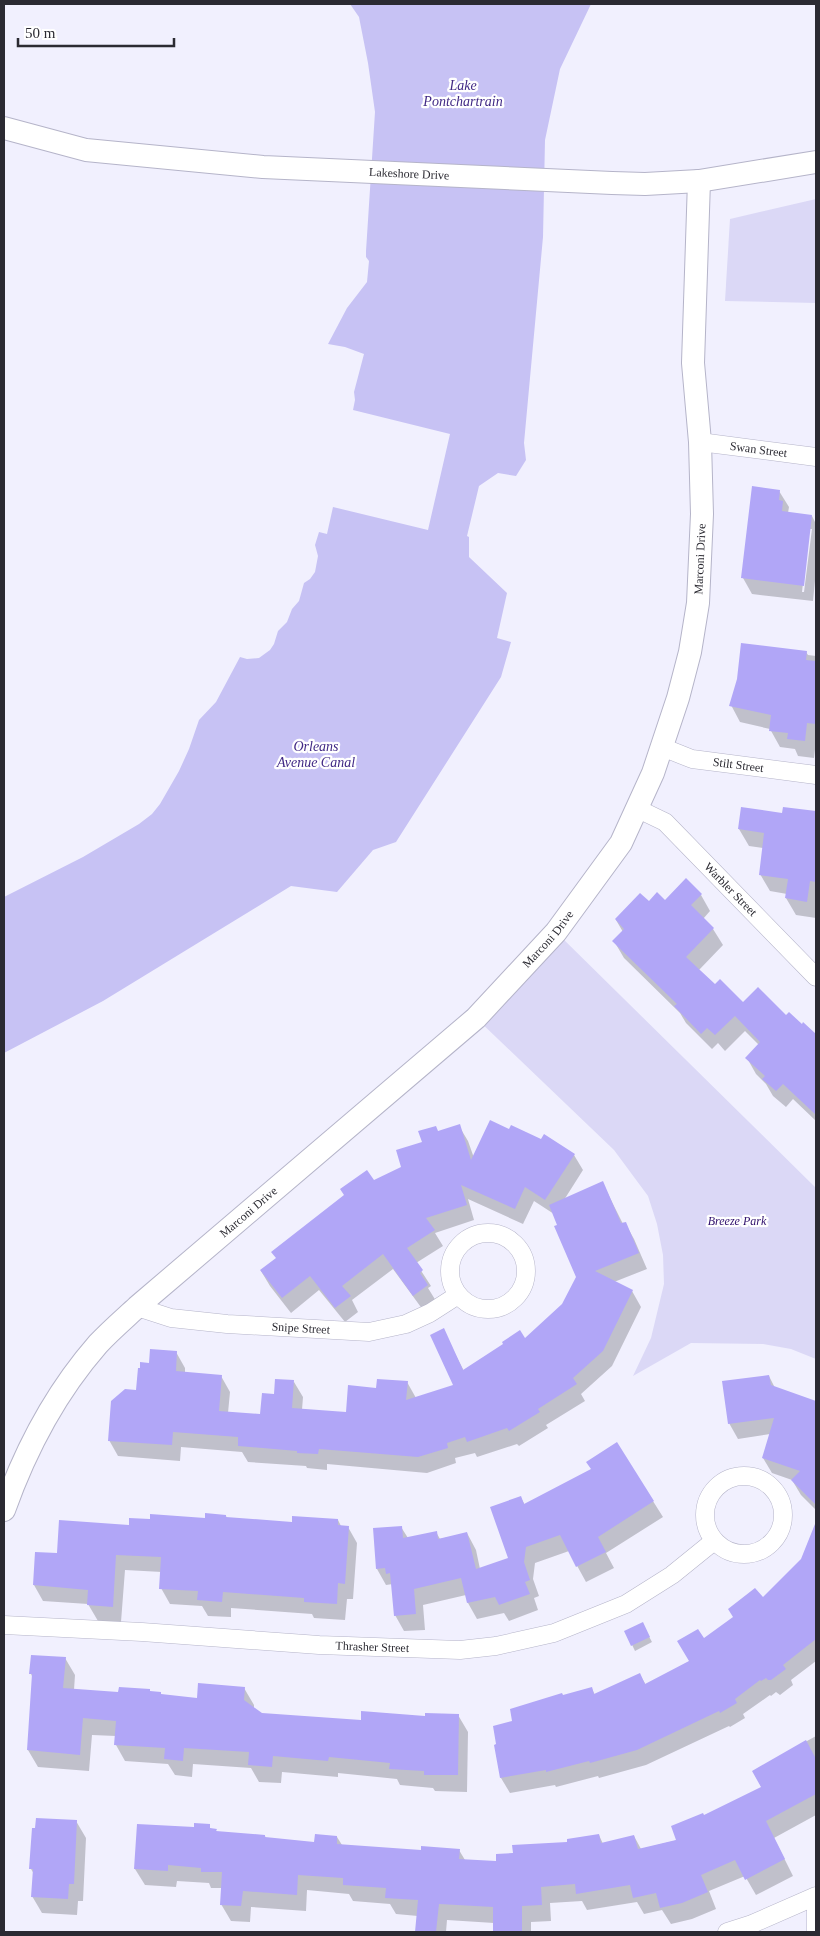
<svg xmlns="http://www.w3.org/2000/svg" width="820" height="1936" font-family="Georgia,serif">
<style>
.green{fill:#dbd8f6}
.water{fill:#c7c2f4}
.shadow{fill:#0003;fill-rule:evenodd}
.building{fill:#b1a6f7}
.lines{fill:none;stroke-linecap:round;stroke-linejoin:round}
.minor-casing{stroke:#b5b4c9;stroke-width:19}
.tertiary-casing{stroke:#b5b4c9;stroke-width:24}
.minor{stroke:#fff;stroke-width:18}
.tertiary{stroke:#fff;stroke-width:22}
.labels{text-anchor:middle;stroke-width:4.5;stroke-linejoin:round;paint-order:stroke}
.street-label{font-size:12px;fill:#2b2a32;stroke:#fff}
.park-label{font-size:12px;font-style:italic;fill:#2e0e6b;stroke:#fff}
.water-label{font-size:14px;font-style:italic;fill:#412985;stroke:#fff}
</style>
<rect width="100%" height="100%" fill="#f1f0fe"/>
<g class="green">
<path d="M 816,199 L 816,303 L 725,301 L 730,219 Z"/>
<path d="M 556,932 L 816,1188 L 816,1359 L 791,1349 L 763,1344 L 691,1343 L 633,1376 L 651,1338 L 664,1284 L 663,1255 L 657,1224 L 648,1196 L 614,1150 L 476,1018 Z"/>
</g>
<path class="water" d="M 350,4 L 591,4 L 560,69 L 545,140 L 543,237 L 524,443 L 526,460 L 516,476 L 498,473 L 479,486 L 467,536 L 469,537 L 469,557 L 507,593 L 497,638 L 511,642 L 501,677 L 396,842 L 373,850 L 337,892 L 291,886 L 103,1001 L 4,1053 L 4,897 L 83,857 L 139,824 L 152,814 L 160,804 L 179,771 L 189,749 L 199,720 L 216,702 L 240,657 L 247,659 L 259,658 L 270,650 L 274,644 L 278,631 L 287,622 L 292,609 L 299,601 L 304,583 L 310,579 L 315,572 L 318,556 L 315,545 L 319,532 L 327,534 L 333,507 L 428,530 L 450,434 L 353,410 L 355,400 L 354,392 L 364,354 L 345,347 L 328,344 L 347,308 L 367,282 L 369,261 L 366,257 L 366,251 L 375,112 L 368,63 L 359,17 Z"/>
<g class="shadow">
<path d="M 779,491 L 789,507 L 788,513 L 812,516 L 816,524 L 816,571 L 813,601 L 752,594 L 743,578 ZM 809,529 L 812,529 L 804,592 L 802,592 Z"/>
<path d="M 806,652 L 808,655 L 816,656 L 816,741 L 814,758 L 798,756 L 795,749 L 780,747 L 770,729 L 740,722 L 731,705 Z"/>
<path d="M 784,808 L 816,813 L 816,918 L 796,915 L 786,898 L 787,894 L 770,891 L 760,874 L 763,848 L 749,846 L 739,829 L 742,809 L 783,814 Z"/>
<path d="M 701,895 L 710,911 L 703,919 L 713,929 L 723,945 L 699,970 L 715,985 L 743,1004 L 786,1017 L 802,1026 L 804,1024 L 816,1036 L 816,1121 L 793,1099 L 786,1107 L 773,1096 L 766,1084 L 756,1074 L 747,1058 L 759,1045 L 745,1031 L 725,1051 L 718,1043 L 712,1049 L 686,1023 L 680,1013 L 624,958 L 614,941 L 623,932 L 616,920 L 649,903 Z"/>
<path d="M 459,1126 L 468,1141 L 474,1158 L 574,1155 L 583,1170 L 564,1200 L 602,1182 L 623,1224 L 625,1223 L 634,1239 L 647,1269 L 614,1282 L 632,1291 L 641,1307 L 612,1366 L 581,1394 L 585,1401 L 546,1425 L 548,1428 L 519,1446 L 517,1444 L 477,1457 L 475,1453 L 455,1458 L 456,1463 L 427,1473 L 327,1464 L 327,1470 L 307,1468 L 306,1466 L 248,1462 L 242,1452 L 181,1447 L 180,1461 L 118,1456 L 109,1440 L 137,1391 L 150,1364 L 176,1352 L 185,1368 L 185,1373 L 221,1376 L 230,1392 L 228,1413 L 261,1416 L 275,1395 L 294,1382 L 303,1397 L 302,1410 L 347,1413 L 378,1389 L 407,1382 L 416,1398 L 455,1386 L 443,1330 L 464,1371 L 525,1340 L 563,1305 L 577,1277 L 554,1214 L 534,1201 L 523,1224 L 468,1199 L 474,1220 L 435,1233 L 443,1246 L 416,1263 L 431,1286 L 428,1288 L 436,1301 L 423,1310 L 393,1269 L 352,1300 L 358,1312 L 345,1322 L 319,1290 L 291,1313 L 270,1286 L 261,1271 L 374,1182 L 402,1168 L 423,1143 L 438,1132 Z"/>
<path d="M 769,1376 L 775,1388 L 816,1402 L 816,1510 L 801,1495 L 792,1480 L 772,1473 L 763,1458 L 770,1434 L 738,1439 L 729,1423 Z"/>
<path d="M 617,1444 L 663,1517 L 606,1553 L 614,1568 L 586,1582 L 569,1551 L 535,1563 L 533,1579 L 539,1596 L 534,1598 L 538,1610 L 509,1621 L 504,1613 L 477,1619 L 468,1603 L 466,1595 L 423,1605 L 425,1630 L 404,1631 L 395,1615 L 393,1584 L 386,1585 L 377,1569 L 401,1527 L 408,1538 L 436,1532 L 440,1539 L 467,1533 L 476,1550 L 480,1569 L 509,1559 L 521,1498 L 525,1505 L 592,1470 Z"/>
<path d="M 226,1516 L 227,1518 L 293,1523 L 338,1520 L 341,1526 L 348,1527 L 357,1543 L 353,1599 L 347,1599 L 345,1620 L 314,1618 L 312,1614 L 231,1608 L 231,1617 L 208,1616 L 202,1606 L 170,1604 L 161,1588 L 162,1572 L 125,1570 L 121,1622 L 98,1621 L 88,1604 L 43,1601 L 34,1585 L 58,1555 L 130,1526 Z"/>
<path d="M 808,1546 L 816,1549 L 816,1661 L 791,1680 L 793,1685 L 780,1695 L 776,1692 L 771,1696 L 770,1695 L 743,1714 L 745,1718 L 730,1727 L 729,1726 L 646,1765 L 599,1778 L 598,1776 L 556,1787 L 555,1785 L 510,1793 L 501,1778 L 514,1722 L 562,1696 L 592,1689 L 595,1695 L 640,1675 L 646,1685 L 690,1661 L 703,1640 L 763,1599 L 802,1560 Z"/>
<path d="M 645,1629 L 652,1642 L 635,1651 L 626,1632 Z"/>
<path d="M 65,1658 L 75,1675 L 74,1690 L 119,1693 L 150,1692 L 162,1695 L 198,1699 L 244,1688 L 254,1705 L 254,1709 L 262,1715 L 362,1722 L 458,1715 L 468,1732 L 467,1792 L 435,1791 L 433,1788 L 400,1785 L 397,1779 L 338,1773 L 338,1777 L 282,1772 L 281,1783 L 259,1782 L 251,1768 L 193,1764 L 192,1777 L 175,1775 L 168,1764 L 125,1761 L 116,1745 L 116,1736 L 92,1735 L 89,1771 L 38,1767 L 28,1750 L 33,1678 L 31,1674 Z"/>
<path d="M 816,1736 L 816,1815 L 774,1838 L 793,1876 L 756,1895 L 745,1876 L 709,1891 L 716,1909 L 692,1919 L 671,1924 L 662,1910 L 644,1914 L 637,1902 L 587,1910 L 582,1901 L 550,1903 L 551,1921 L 531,1922 L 531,1932 L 494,1932 L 494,1923 L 447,1920 L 446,1932 L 417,1932 L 418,1916 L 396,1914 L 390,1904 L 353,1901 L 349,1894 L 307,1890 L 306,1911 L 251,1907 L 250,1922 L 231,1921 L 221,1904 L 222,1888 L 211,1888 L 209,1883 L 177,1881 L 176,1887 L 145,1885 L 135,1869 L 195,1829 L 209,1826 L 211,1830 L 216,1830 L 217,1833 L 265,1836 L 266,1838 L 316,1843 L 337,1837 L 342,1845 L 422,1852 L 459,1850 L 465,1860 L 497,1863 L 514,1855 L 569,1844 L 599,1835 L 603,1844 L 634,1836 L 641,1849 L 678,1840 L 704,1816 L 762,1788 L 753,1771 Z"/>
<path d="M 76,1821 L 86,1838 L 83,1901 L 78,1901 L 77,1915 L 42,1913 L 32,1896 L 34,1874 L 31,1869 Z"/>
</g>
<g class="building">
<path d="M 752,486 L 780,490 L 779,500 L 783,501 L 782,511 L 812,515 L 804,586 L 741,578 Z"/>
<path d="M 741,643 L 807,651 L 806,660 L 816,661 L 816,724 L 807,723 L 805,741 L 787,739 L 788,733 L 769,731 L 771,715 L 729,706 L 737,679 Z"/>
<path d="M 741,807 L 782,813 L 783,807 L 816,811 L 816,882 L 810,881 L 807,902 L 785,898 L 788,879 L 759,875 L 764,833 L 738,829 Z"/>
<path d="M 686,878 L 702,894 L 691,905 L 714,928 L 686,957 L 715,984 L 720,979 L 743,1002 L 758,987 L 786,1015 L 789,1012 L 802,1024 L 803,1022 L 816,1034 L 816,1115 L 783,1084 L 776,1091 L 762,1079 L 765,1076 L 745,1058 L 760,1042 L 735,1016 L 715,1035 L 707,1028 L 701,1034 L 674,1006 L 677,1004 L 612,941 L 624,929 L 615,919 L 640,893 L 649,901 L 657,892 L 665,900 Z"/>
<path d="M 490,1120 L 509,1129 L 511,1125 L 541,1139 L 544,1134 L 575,1154 L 545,1200 L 525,1187 L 515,1209 L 461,1185 L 467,1205 L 426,1218 L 435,1230 L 407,1248 L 423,1270 L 420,1273 L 428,1285 L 413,1296 L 383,1254 L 342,1286 L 351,1296 L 335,1308 L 310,1276 L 282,1298 L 260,1270 L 276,1258 L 271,1252 L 344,1195 L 340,1189 L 367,1170 L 374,1180 L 401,1167 L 396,1150 L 422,1142 L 418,1131 L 436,1126 L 438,1131 L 460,1124 L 471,1160 Z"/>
<path d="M 603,1181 L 621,1223 L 626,1222 L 639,1253 L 595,1271 L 633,1290 L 603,1351 L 573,1378 L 577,1384 L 538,1409 L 540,1412 L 509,1431 L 507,1428 L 467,1442 L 465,1437 L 447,1443 L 448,1448 L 418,1457 L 319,1449 L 318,1454 L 297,1453 L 297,1451 L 238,1446 L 238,1437 L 173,1432 L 172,1445 L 108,1441 L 111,1401 L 125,1389 L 136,1390 L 138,1368 L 140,1368 L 140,1362 L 149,1363 L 150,1349 L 177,1351 L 176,1371 L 222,1375 L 219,1411 L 260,1414 L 262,1393 L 274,1394 L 275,1379 L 294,1380 L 292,1408 L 346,1412 L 348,1385 L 376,1388 L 377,1379 L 408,1381 L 406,1400 L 453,1385 L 430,1335 L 444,1328 L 463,1370 L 503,1344 L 502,1342 L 520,1330 L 525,1338 L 562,1304 L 576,1277 L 554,1226 L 557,1225 L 549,1205 Z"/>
<path d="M 769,1375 L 771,1385 L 816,1401 L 816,1505 L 791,1480 L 800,1471 L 762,1458 L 774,1418 L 728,1424 L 722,1381 Z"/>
<path d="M 617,1442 L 654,1501 L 598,1537 L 606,1552 L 576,1567 L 560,1535 L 526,1547 L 524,1562 L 530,1580 L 525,1582 L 530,1594 L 499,1605 L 495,1597 L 467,1603 L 461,1578 L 414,1589 L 416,1614 L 394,1616 L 390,1573 L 386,1574 L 385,1568 L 376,1569 L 373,1528 L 402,1526 L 403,1538 L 437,1531 L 438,1539 L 467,1532 L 476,1569 L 508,1558 L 490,1507 L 521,1496 L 524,1504 L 591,1469 L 586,1462 Z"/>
<path d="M 205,1513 L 226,1515 L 226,1517 L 292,1522 L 292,1516 L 338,1519 L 338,1525 L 349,1526 L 345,1584 L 338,1583 L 337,1604 L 304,1602 L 304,1598 L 223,1592 L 222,1602 L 197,1600 L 198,1591 L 159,1589 L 161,1557 L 116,1555 L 113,1607 L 87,1605 L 88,1590 L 33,1585 L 35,1552 L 57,1553 L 59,1520 L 129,1525 L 129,1518 L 150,1519 L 150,1514 L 205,1518 Z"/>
<path d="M 815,1524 L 816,1639 L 783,1665 L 786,1669 L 771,1680 L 768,1680 L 766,1678 L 761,1681 L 760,1680 L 735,1699 L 737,1703 L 720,1713 L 719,1711 L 637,1750 L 590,1763 L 589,1761 L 546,1772 L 546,1770 L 500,1778 L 494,1745 L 496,1744 L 493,1726 L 512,1721 L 510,1709 L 562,1693 L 563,1695 L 592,1687 L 594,1694 L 640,1673 L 645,1684 L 689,1661 L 677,1641 L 698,1629 L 704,1638 L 733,1617 L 728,1609 L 755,1588 L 763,1597 L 801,1559 Z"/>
<path d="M 643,1622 L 650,1637 L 631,1646 L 624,1631 Z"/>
<path d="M 31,1655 L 66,1657 L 63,1688 L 118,1692 L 119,1687 L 150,1689 L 150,1691 L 161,1692 L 161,1694 L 197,1698 L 198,1683 L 245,1687 L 244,1700 L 262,1713 L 361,1720 L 361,1711 L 425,1716 L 425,1713 L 459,1714 L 458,1775 L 424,1775 L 424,1771 L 389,1769 L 390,1763 L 329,1757 L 328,1761 L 273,1756 L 272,1767 L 248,1765 L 249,1752 L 184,1748 L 183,1761 L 164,1759 L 165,1748 L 114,1745 L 116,1721 L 83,1718 L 80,1755 L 27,1750 L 32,1674 L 29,1674 Z"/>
<path d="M 806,1740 L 816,1759 L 816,1794 L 766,1821 L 785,1859 L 745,1880 L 735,1860 L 701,1875 L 708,1892 L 682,1903 L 660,1908 L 656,1893 L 633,1898 L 630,1885 L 576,1894 L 575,1884 L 541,1887 L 542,1905 L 522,1906 L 522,1932 L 493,1932 L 493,1907 L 439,1904 L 436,1932 L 415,1932 L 418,1900 L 385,1898 L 386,1888 L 343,1885 L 343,1878 L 298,1875 L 297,1895 L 243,1891 L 241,1906 L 220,1905 L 222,1872 L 201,1872 L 201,1868 L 168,1865 L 168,1871 L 134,1869 L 137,1824 L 194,1827 L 194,1823 L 210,1824 L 210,1828 L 217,1829 L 216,1831 L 265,1835 L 265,1837 L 314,1842 L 315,1834 L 337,1836 L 337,1844 L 421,1850 L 421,1846 L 460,1849 L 459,1859 L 496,1861 L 496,1854 L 513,1853 L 512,1845 L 567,1842 L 567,1839 L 599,1834 L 601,1843 L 634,1835 L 638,1849 L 676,1840 L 671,1826 L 703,1813 L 704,1815 L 761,1787 L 752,1771 Z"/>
<path d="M 36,1818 L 77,1820 L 74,1884 L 69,1884 L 68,1899 L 31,1897 L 33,1869 L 29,1869 L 32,1828 L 35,1828 Z"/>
</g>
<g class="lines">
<defs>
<g id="minor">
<path id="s1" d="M 700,442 L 816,457"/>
<path id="s2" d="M 662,747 L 692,759 L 816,775"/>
<path id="s3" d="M 638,809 L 665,822 L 816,977"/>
<circle cx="488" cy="1271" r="38"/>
<path id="s4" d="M 137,1307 L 171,1318 L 227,1324 L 369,1332 L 406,1324 L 430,1313 L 458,1295"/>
<circle cx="744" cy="1515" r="39"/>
<path id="s5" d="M 4,1625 L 142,1632 L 319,1645 L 460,1650 L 496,1646 L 554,1633 L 626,1604 L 672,1575 L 714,1541"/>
<path d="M 816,1897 L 816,1932"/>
<path d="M 727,1932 L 752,1924 L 816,1896"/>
</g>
<g id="tertiary">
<path id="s6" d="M 4,128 L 86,150 L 263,167 L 612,183 L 645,184 L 699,181 L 816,162"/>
<path id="s7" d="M 4,1510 C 25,1451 56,1392 98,1344 C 110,1331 124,1319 137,1307 L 476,1018 L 556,932 L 621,843 L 653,773 L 678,698 L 690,652 L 698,603 L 702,514 L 700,442 L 693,363 L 699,181"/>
</g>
</defs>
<use href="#minor" class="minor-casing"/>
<use href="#tertiary" class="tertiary-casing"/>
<use href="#minor" class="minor"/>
<use href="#tertiary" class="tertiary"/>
</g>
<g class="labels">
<g class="street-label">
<text dy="4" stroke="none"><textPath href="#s6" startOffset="409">Lakeshore Drive</textPath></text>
<text dy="4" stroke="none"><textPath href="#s1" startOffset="59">Swan Street</textPath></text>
<text dy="4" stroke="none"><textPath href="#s7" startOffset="1216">Marconi Drive</textPath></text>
<text dy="4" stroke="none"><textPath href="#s2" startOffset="79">Stilt Street</textPath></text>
<text dy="4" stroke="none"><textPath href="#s3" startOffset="124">Warbler Street</textPath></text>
<text dy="4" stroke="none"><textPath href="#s7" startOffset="798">Marconi Drive</textPath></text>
<text dy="4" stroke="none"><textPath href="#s7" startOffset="392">Marconi Drive</textPath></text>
<text dy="4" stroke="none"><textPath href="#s4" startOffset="166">Snipe Street</textPath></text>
<text dy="4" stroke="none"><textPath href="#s5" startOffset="369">Thrasher Street</textPath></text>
</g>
<g class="park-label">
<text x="737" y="1225">Breeze Park</text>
</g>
<g class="water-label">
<text x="463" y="90">Lake<tspan x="463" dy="16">Pontchartrain</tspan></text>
<text x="316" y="751">Orleans<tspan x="316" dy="16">Avenue Canal</tspan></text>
</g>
</g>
<rect width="820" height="1936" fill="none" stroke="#2b2a32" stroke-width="10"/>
<path d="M18 38v8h156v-8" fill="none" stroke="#2b2a32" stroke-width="2.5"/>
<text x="25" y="38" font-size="15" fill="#2b2a32" stroke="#ffffff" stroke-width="4" paint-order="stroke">50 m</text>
</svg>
